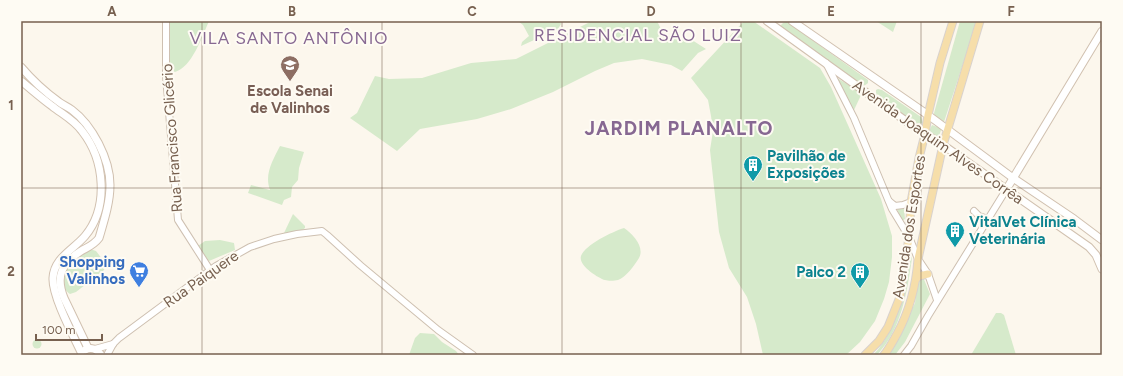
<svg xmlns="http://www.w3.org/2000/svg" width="1123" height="376" font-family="Figtree,sans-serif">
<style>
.green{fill:#d6eacb}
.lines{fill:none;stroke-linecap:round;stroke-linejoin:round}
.tertiary-casing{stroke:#cec0b1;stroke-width:8}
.secondary-casing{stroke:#d1c1b0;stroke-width:9}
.primary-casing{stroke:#d9d2ce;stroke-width:9}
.tertiary{stroke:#fff;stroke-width:6}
.secondary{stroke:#fff;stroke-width:7}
.primary{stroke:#f6deaa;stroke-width:7}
.grid{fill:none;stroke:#77604f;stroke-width:1;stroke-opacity:0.55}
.labels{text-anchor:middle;stroke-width:4;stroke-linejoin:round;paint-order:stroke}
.education-label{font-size:15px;font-weight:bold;fill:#785e54;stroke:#fefbf3}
.street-label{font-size:15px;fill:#77604f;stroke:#fefbf3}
.culture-label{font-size:15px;font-weight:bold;fill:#0d838f;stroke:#fefbf3;text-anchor:start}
.shop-label{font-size:15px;font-weight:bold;fill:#366cbe;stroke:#fefbf3;text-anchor:end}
.quarter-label{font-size:17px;letter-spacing:1px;fill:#876892;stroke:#fefbf3}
.district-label{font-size:19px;font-weight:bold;letter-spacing:1px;fill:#876892;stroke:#fefbf3}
.neatline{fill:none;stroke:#77604f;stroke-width:1.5}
.grid-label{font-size:13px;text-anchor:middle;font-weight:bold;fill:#77604f}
</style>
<rect width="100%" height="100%" fill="#fcf7ed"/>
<g class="green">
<path d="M 170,21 L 209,21 C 202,37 192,67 175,72 L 169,69 L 168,31 Z"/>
<path d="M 518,21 L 560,21 L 561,24 L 558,29 L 521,46 L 522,42 L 529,36 L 523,25 Z"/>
<path d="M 592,21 L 657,21 L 664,35 L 692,40 L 706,49 L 698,53 L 682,71 L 671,65 L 642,59 L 614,63 L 595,71 L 553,92 L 511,109 L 477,119 L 420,129 L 397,151 L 350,118 L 357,113 L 375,76 L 389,79 L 422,78 L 471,63 L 516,59 Z"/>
<path d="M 744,21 L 753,21 L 820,68 L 831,87 L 881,199 L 892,236 L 892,257 L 889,282 L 884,299 L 875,321 L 860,342 L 846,355 L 763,355 L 756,324 L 747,297 L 729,268 L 719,232 L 710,150 L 713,131 L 711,116 L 708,100 L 691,78 Z"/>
<path d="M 876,21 L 897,21 L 893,32 Z"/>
<path d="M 960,21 L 977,21 L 944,122 C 938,121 935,120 934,113 Z"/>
<path d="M 787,22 L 868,80 L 868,83 L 864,86 L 780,26 L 783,23 Z"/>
<path d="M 837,78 L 862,93 L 854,110 L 852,110 Z"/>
<path d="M 878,89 L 882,90 L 921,117 L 923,123 L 917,124 L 878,96 L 876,94 L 876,90 Z"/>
<path d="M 932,125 L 940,128 L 941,130 L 939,136 L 936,136 L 929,131 Z"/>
<path d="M 280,146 L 304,152 L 299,168 L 298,180 L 292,187 L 291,197 L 284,200 L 282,205 L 248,193 L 251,185 L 270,190 C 264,174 273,160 280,146 Z"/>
<path d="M 904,208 L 905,219 L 902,221 L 897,209 Z"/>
<path d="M 293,214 L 305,226 L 305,228 L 301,231 L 284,233 Z"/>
<path d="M 624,228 C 633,234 645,247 639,258 C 635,265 625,278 618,280 C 614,281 608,281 605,280 C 598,278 578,265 581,256 C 586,244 612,232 624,228 Z"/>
<path d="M 220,240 L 234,243 L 235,250 L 209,261 L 198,246 L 205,241 Z"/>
<path d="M 90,249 L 96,251 L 106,264 L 104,270 L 76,292 L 70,294 C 51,280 74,253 90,249 Z"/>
<path d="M 908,252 L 912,258 C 907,292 902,328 877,355 L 873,355 C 900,328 903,287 908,252 Z"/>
<path d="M 923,277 L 930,294 L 905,342 L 895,355 L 887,355 L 907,319 L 915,303 L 918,279 Z"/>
<path d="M 996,313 L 1001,313 L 1004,315 L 1016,355 L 971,355 Z"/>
<path d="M 420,333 L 434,334 L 442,342 L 456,351 L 459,355 L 409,355 L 415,338 Z"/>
<circle cx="37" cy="344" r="4.5"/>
</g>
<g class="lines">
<defs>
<g id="tertiary">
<path d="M 166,21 L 166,76 L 178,220 L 210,270"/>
<path d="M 826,63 L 854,118 L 892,209 L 909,237 L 918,259 L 928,274 L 937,300"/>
<path d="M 889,201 L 895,206 L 903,205 L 911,202"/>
<path d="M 974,211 L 979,216 L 988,219"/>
<path d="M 95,349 L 113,344"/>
<path d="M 107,355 L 113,344 L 119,338 L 216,266 L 250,247 L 274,239 L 297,234 L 322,231 L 327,235 L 360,265 L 438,330 L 473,355"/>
<path d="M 904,355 L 911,346 L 928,316 L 1006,190"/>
</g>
<g id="secondary">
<path d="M 767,21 L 910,124 L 943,145 L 1089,247 L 1096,255 L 1102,269"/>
<path d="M 792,21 L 928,115 L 1013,178 L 1074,219 L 1102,240"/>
<path d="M 21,67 C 32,80 45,92 59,102 C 63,105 68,107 72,110 C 92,125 110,159 110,185 C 110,203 104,221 99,238 C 94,245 88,247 81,251 C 62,263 55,276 64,298 L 88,348"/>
<path d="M 21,81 C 31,89 41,98 52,106 C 62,114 74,120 82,131 C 105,160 109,207 85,236 C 73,250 54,258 53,278 C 52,296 73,335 81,352"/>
<path d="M 1006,190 L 1102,31"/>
<path d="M 85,350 C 91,347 97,349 101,355"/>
</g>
<g id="primary">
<path d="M 917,278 L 919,276 L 928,274"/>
<path d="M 865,355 L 879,341 L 888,327 L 900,297 L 909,237 L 911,202 L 919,158 L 925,134 L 928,115 L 940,63 L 953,21"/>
<path d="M 884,355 C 889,349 893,341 897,334 C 910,310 916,286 918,259 L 943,145 L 980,21"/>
</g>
</defs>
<use href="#tertiary" class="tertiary-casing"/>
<use href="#secondary" class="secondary-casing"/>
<use href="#primary" class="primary-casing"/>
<use href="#tertiary" class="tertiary"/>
<use href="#secondary" class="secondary"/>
<use href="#primary" class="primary"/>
</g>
<path class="grid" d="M 202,21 L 202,355M 382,21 L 382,355M 562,21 L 562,355M 741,21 L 741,355M 921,21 L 921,355M 21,188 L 1102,188"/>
<defs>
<symbol id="university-pin" viewBox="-11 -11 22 30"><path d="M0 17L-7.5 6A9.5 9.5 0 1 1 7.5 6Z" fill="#8d6e63" stroke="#fefbf3"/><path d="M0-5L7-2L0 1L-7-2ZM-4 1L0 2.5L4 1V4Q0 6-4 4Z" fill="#fff"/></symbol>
<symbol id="building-pin" viewBox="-11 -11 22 30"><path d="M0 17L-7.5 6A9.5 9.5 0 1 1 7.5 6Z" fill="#0f9aa8" stroke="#fefbf3"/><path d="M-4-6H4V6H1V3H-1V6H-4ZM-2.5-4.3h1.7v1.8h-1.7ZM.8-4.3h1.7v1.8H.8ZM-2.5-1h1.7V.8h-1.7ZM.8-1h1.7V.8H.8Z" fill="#fff"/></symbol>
<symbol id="supermarket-pin" viewBox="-11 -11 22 30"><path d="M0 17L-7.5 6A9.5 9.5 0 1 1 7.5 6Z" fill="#3f7fe0" stroke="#fefbf3"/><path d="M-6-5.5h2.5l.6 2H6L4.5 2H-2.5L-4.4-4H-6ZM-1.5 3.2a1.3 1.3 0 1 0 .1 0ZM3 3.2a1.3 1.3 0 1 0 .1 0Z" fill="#fff"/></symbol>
</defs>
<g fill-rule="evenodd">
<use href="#university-pin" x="279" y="54" width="22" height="30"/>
<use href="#building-pin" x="742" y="154" width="22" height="30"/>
<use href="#building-pin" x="944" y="220" width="22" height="30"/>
<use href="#supermarket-pin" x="128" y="260" width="22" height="30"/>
<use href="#building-pin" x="849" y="261" width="22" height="30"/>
</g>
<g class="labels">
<g class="education-label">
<text x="290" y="96">Escola Senai<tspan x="290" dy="17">de Valinhos</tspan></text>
</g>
<g class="street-label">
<text transform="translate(172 138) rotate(-94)" y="5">Rua Francisco Glicério</text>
<text transform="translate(938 142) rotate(35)" y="5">Avenida Joaquim Alves Corrêa</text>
<text transform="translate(909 227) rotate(-81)" y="5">Avenida dos Esportes</text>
<text transform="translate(201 279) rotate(-35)" y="5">Rua Paiquere</text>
</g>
<g class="culture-label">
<text x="767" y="161">Pavilhão de<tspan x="767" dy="17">Exposições</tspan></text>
<text x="969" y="227">VitalVet Clínica<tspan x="969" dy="17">Veterinária</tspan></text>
<text x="846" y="277" text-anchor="end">Palco 2</text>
</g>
<g class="shop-label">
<text x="125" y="267">Shopping<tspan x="125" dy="17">Valinhos</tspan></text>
</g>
<g class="quarter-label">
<text x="638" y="41">RESIDENCIAL SÃO LUIZ</text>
<text x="289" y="44">VILA SANTO ANTÔNIO</text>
</g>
<g class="district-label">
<text x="679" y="135">JARDIM PLANALTO</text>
</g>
</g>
<rect width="1123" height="376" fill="none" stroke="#fefbf3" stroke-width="44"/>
<path d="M36 334v6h66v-6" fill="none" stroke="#77604f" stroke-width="2"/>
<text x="42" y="334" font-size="12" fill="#77604f" stroke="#fefbf3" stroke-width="3" paint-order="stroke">100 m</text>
<rect x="22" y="22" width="1079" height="332" class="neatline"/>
<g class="grid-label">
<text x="112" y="16">A</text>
<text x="292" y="16">B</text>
<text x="472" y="16">C</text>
<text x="651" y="16">D</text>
<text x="831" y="16">E</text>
<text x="1011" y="16">F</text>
<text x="11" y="110">1</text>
<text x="11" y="276">2</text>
</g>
</svg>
